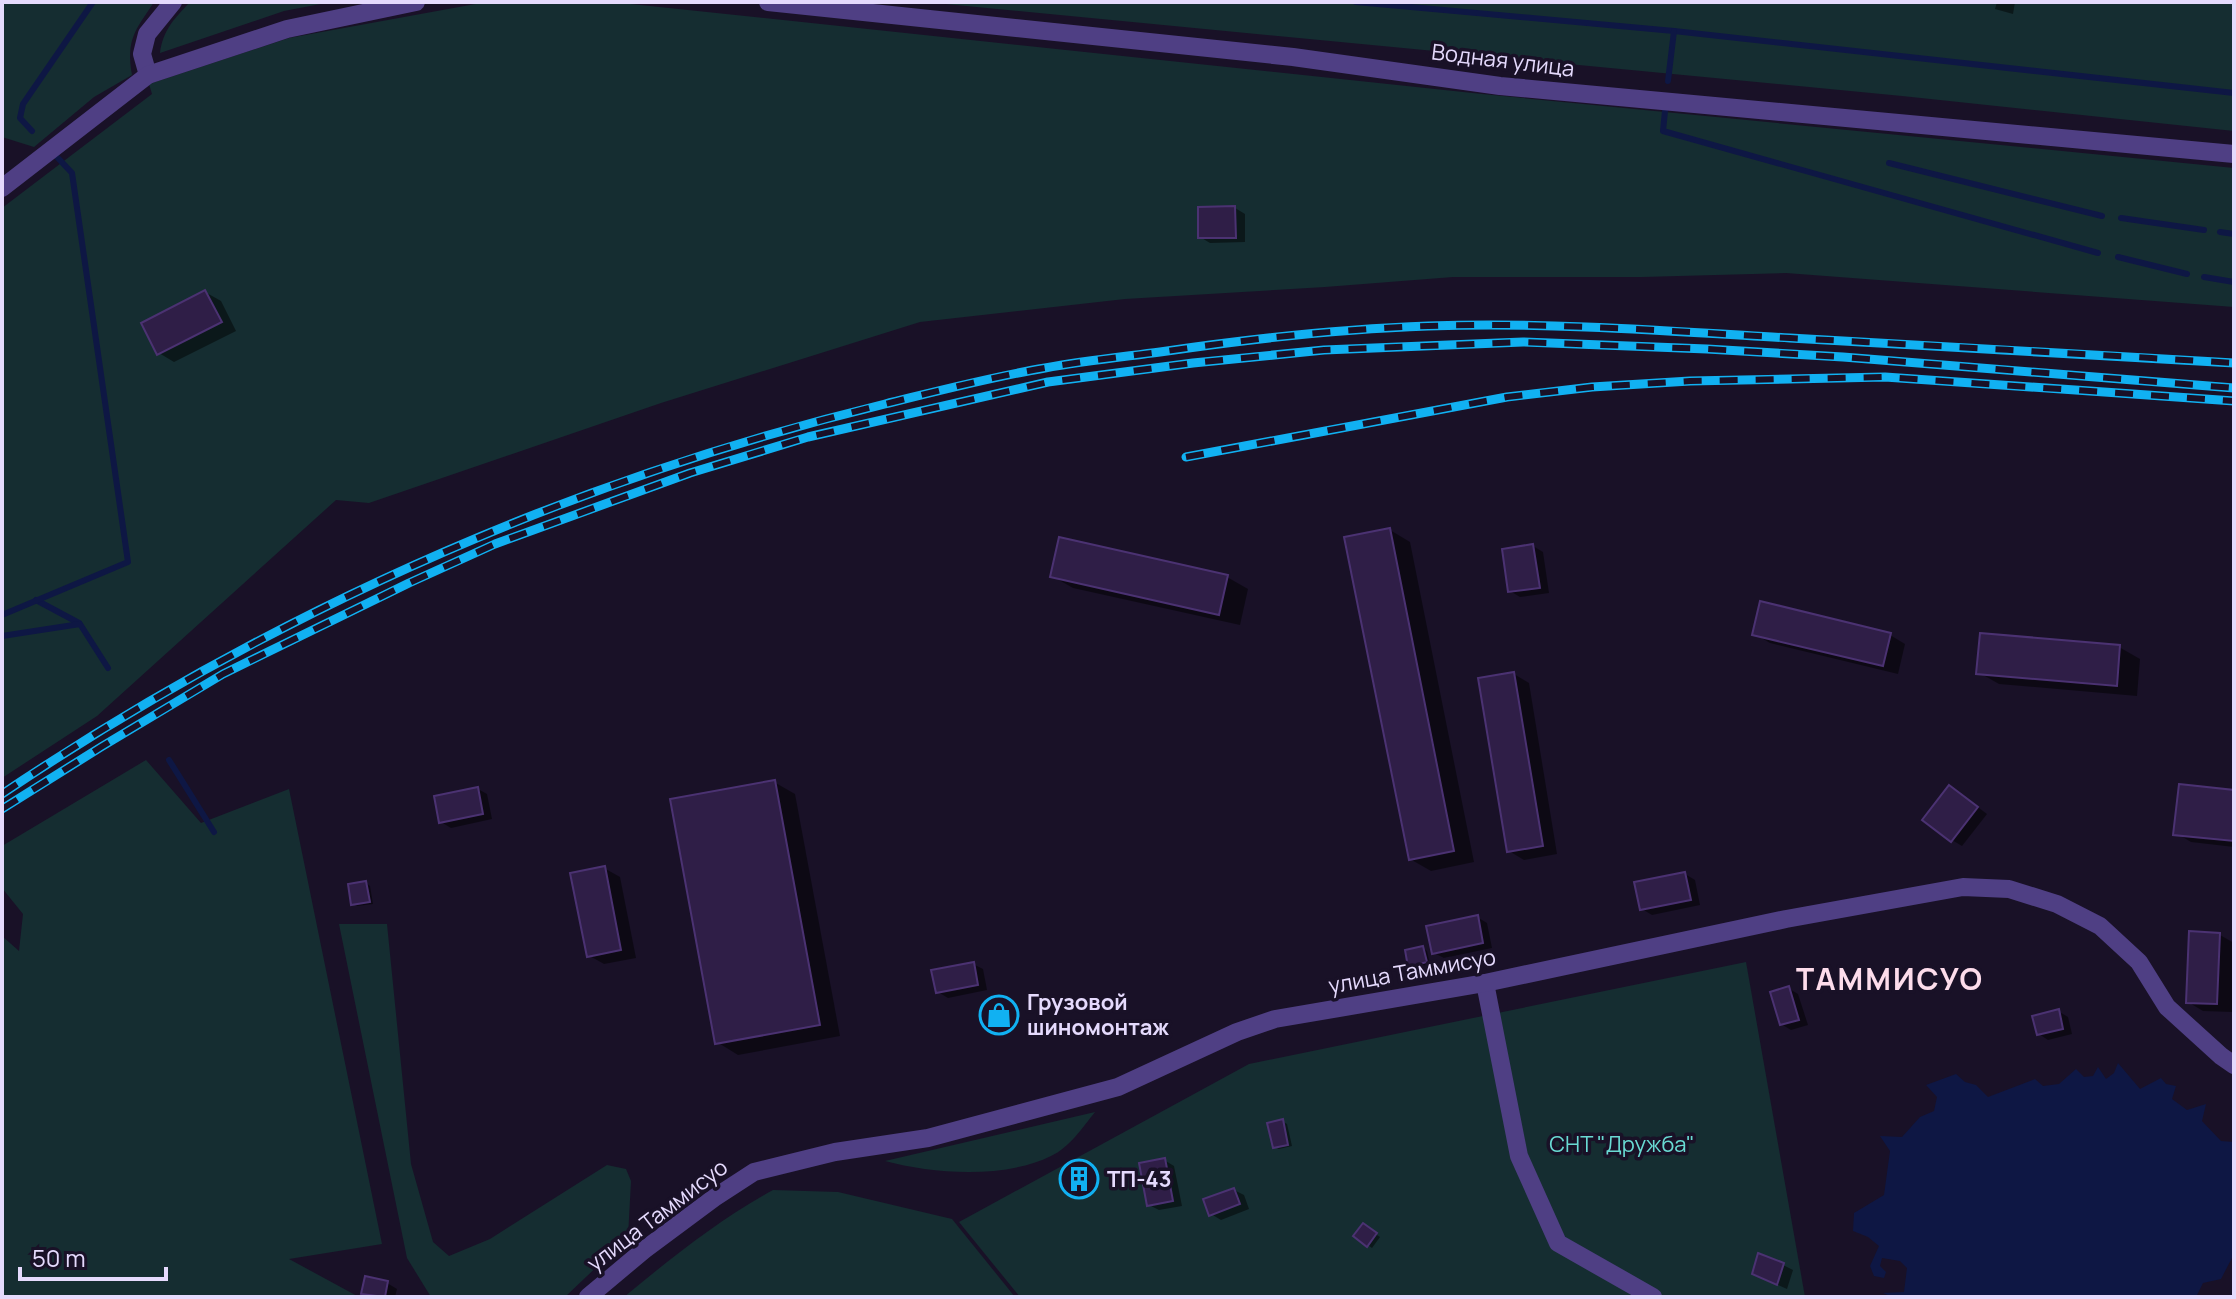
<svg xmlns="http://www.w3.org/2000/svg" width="2236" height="1299" font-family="Manrope,sans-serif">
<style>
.green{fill:#152d31}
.water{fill:#0e1744}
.shadow{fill:#0007}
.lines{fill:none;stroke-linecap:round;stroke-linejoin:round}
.stream{stroke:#0e1744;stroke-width:6}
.building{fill:#2f1e47;stroke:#4b3272;stroke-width:2}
.minor{stroke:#4f3f84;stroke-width:18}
.rail-casing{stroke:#11b1f2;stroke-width:9}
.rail{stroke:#191127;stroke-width:6;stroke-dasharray:18;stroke-linecap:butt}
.labels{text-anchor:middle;stroke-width:7;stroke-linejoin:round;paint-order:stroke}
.street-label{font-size:22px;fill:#e5dafd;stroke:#191127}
.poi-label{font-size:22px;font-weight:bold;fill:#e5dafd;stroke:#191127;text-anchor:start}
.park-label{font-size:22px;fill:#69dad3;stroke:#191127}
.district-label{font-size:30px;font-weight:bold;letter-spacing:2px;fill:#fddceb;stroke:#191127}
</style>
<rect width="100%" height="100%" fill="#191127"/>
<g class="green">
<path d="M 2,2 L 154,2 C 135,31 126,39 132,75 L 94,97 L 34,147 L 2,137 Z"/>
<path d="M 190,2 L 331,2 L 284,11 L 160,53 C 163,30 174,19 190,2 Z"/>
<path d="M 518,2 L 612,2 L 1482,94 L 2234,168 L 2234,307 L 1786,273 L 1642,277 L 1453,277 L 1325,287 L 1125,299 L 920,322 L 661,403 L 369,503 L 336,500 L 97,716 L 2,778 L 2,208 L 152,94 L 149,84 L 289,38 L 481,3 Z"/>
<path d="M 925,2 L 2234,2 L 2234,131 L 1902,96 Z"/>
<path d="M 146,760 L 201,823 L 289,789 L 382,1244 L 289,1259 L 359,1297 L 2,1297 L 2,936 L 19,951 L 23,914 L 2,888 L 2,846 Z"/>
<path d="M 339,924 L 387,924 L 411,1164 L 433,1242 L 449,1256 L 490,1239 L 607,1165 L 626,1169 L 631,1181 L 628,1237 L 565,1297 L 431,1297 L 407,1258 Z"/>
<path d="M 1746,962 L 1805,1297 L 1020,1297 L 959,1222 L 1249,1064 Z"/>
<path d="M 1095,1112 C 1083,1127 1069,1148 1051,1156 C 1005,1179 933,1174 885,1161 Z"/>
<path d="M 773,1190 L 838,1192 L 952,1219 L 1015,1297 L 624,1297 C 671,1258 720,1219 773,1190 Z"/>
</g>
<path class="water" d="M 2118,1063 L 2140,1089 L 2161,1078 L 2166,1084 L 2176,1086 L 2172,1099 L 2187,1110 L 2206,1104 L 2202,1121 L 2221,1141 L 2234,1142 L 2234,1224 L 2232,1227 L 2234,1230 L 2234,1254 L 2221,1279 L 2203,1283 L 2196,1297 L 1892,1297 L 1883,1293 L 1904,1292 L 1907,1268 L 1900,1261 L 1882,1258 L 1880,1266 L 1886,1272 L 1884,1278 L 1874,1276 L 1870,1266 L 1879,1246 L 1868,1237 L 1853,1231 L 1854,1213 L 1884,1195 L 1890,1151 L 1880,1136 L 1902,1137 L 1920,1117 L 1934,1111 L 1937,1097 L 1926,1085 L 1956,1074 L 1965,1082 L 1976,1085 L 1988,1097 L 2035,1079 L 2043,1086 L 2059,1084 L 2076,1069 L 2084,1077 L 2093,1076 L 2098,1067 L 2106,1079 L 2114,1073 Z"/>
<g class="shadow">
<path d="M 1997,2 L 2015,2 L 2013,14 L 1995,9 Z"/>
<path d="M 1235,208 L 1245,214 L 1245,242 L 1210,243 L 1200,237 Z"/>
<path d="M 205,292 L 221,301 L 236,331 L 174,362 L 159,353 Z"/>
<path d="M 1390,530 L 1410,542 L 1474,862 L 1431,871 L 1410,859 Z"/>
<path d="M 1533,546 L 1543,552 L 1549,593 L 1520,597 L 1510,591 Z"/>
<path d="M 1052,576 L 1227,577 L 1248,589 L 1240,625 L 1073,588 Z"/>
<path d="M 1755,634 L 1890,635 L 1905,644 L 1898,674 L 1770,643 Z"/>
<path d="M 2119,647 L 2140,659 L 2137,696 L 1999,684 L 1978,672 Z"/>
<path d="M 1514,674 L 1529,683 L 1557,854 L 1524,860 L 1509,851 Z"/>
<path d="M 774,782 L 795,794 L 840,1036 L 738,1055 L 717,1042 Z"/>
<path d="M 478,789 L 487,794 L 492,819 L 451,828 L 441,822 Z"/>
<path d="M 2234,792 L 2234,847 L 2191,842 L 2176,833 Z"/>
<path d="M 1959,793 L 1987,814 L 1962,846 L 1952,840 Z"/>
<path d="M 604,868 L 620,877 L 636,958 L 604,964 L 588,955 Z"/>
<path d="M 1685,874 L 1695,880 L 1700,905 L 1652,915 L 1642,909 Z"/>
<path d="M 366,883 L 370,886 L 373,904 L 357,906 L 353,904 Z"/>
<path d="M 1477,917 L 1487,923 L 1492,948 L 1444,958 L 1434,953 Z"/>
<path d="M 2220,935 L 2234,943 L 2232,1012 L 2203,1011 L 2188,1002 Z"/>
<path d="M 1423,948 L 1427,951 L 1430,964 L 1414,968 L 1410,965 Z"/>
<path d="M 973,964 L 983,969 L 987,990 L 948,998 L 938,992 Z"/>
<path d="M 1788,988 L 1798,994 L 1808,1025 L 1791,1030 L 1781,1024 Z"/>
<path d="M 2058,1011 L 2068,1017 L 2072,1034 L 2048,1040 L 2039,1034 Z"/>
<path d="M 1282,1121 L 1287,1124 L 1292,1146 L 1279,1149 L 1274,1147 Z"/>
<path d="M 1164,1160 L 1174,1166 L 1182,1206 L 1159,1210 L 1149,1205 Z"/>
<path d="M 1085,1170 L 1090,1172 L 1091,1191 L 1077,1192 L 1073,1189 Z"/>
<path d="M 1234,1190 L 1244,1195 L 1249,1209 L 1221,1220 L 1211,1214 Z"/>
<path d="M 1363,1226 L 1380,1237 L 1372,1248 L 1355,1236 Z"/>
<path d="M 1783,1265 L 1793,1270 L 1787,1289 L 1754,1274 Z"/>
<path d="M 387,1283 L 397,1289 L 395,1297 L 370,1297 L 363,1293 Z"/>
</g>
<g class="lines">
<g class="stream">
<path d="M 1356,2 L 1674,31 L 2234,93"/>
<path d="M 1668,81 L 1674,31"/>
<path d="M 1665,111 L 1663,131 L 2098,253"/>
<path d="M 32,131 L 20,118 L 23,104 L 93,2"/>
<path d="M 1889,163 L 2102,216"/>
<path d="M 2121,218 L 2204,230"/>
<path d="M 2220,232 L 2234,234"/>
<path d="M 2118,257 L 2187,274"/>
<path d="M 2204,277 L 2234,282"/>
<path d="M 36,600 L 79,623"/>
<path d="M 2,615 L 128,562 L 72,173 L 57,157"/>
<path d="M 2,636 L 80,624 L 108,668"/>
<path d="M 169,760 L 214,832"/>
</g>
</g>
<g class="building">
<path d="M 1235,206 L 1236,238 L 1198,238 L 1198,207 Z"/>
<path d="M 205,290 L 222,322 L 157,355 L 141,323 Z"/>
<path d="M 1390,528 L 1454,851 L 1409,860 L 1344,537 Z"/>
<path d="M 1059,537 L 1228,575 L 1219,615 L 1050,577 Z"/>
<path d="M 1533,544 L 1540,588 L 1508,592 L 1502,549 Z"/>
<path d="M 1760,601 L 1891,633 L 1883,666 L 1752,635 Z"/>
<path d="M 1980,633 L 2120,645 L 2117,686 L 1976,674 Z"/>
<path d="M 1514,672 L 1543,846 L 1507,852 L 1478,678 Z"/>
<path d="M 775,780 L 820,1025 L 715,1044 L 670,799 Z"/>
<path d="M 2179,784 L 2234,790 L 2234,841 L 2173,835 Z"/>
<path d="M 1949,785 L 1978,807 L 1951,842 L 1922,820 Z"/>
<path d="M 478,787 L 483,814 L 439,823 L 434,796 Z"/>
<path d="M 605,866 L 621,950 L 587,957 L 570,873 Z"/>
<path d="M 1685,872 L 1691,900 L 1640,910 L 1634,882 Z"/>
<path d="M 366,881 L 370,902 L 351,905 L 348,884 Z"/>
<path d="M 1478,915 L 1483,943 L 1432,954 L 1426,926 Z"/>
<path d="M 2189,931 L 2220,933 L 2217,1004 L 2186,1003 Z"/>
<path d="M 1423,946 L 1427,962 L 1408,967 L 1405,950 Z"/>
<path d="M 974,962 L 978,985 L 936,993 L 931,970 Z"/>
<path d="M 1789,986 L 1799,1020 L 1780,1025 L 1770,992 Z"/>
<path d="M 2059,1009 L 2063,1029 L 2037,1035 L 2032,1016 Z"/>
<path d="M 1283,1119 L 1288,1145 L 1273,1148 L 1267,1123 Z"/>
<path d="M 1165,1158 L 1173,1201 L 1147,1206 L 1139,1163 Z"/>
<path d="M 1086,1168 L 1088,1189 L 1071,1191 L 1069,1169 Z"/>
<path d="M 1234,1188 L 1240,1204 L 1209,1216 L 1203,1199 Z"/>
<path d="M 1363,1223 L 1377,1233 L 1367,1247 L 1353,1236 Z"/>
<path d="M 1758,1253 L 1784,1263 L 1777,1285 L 1752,1274 Z"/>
<path d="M 365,1276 L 388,1281 L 385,1297 L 361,1294 Z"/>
</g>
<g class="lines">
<g class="minor">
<path d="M 768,2 L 1293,57 L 1500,86 L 2234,154"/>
<path d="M 148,75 L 142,54 L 147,34 L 173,2"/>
<path d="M 2,188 L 148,75 L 287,29 L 416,2"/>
<path d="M 1485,983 L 1519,1156 L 1558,1243 L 1653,1297"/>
<path d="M 588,1297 L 644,1250 L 714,1198 L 754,1172 L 835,1152 L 928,1138 L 1118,1087 L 1237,1032 L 1275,1019 L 1485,983 L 1786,919 L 1963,887 L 2009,889 L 2057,904 L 2100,926 L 2139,962 L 2167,1007 L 2221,1056 L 2234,1065"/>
</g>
<defs>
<g id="rail">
<path d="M 1186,457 L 1507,397 L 1592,387 L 1690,381 L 1885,377 L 2234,401"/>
<path d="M 2,794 C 272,613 568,481 885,404 C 938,391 991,377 1045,368 C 1083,361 1122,357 1160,352 C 1249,339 1339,329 1428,326 C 1549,322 1670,331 1790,338 C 1938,346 2086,354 2234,363"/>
<path d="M 2,809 L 101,747 L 223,674 L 409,583 L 495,544 L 690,473 L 808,437 L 1048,382 L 1193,363 L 1324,350 L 1523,342 L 1707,349 L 1843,357 L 2234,388"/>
</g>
</defs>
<use href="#rail" class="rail-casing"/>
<use href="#rail" class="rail"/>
</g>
<defs>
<symbol id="shop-ring" viewBox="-11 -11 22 22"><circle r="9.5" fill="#191127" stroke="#11b1f2" stroke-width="1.5"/><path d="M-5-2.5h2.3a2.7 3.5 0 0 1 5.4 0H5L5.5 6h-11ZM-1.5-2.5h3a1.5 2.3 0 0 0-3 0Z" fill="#11b1f2"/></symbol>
<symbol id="building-ring" viewBox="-11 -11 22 22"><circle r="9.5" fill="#191127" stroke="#11b1f2" stroke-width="1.5"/><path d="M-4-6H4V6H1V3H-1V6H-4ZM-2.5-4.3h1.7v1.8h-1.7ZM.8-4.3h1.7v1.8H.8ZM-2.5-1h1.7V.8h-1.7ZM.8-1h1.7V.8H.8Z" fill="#11b1f2"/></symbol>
</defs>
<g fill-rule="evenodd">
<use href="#shop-ring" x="977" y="993" width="44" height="44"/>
<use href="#building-ring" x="1057" y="1157" width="44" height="44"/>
</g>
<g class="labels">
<g class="street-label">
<text transform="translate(1503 60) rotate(7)" y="8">Водная улица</text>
<text transform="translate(1412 971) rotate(-10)" y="8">улица Таммисуо</text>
<text transform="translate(657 1215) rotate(-37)" y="8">улица Таммисуо</text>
</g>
<g class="poi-label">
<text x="1027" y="1010">Грузовой<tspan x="1027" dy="25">шиномонтаж</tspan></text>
<text x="1107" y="1187">ТП-43</text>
</g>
<g class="park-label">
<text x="1622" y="1152">СНТ "Дружба"</text>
</g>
<g class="district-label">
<text x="1890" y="990">ТАММИСУО</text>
</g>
</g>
<rect width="2236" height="1299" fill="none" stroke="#e5dafd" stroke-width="8"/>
<path d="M20 1267v12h146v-12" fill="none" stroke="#e5dafd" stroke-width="4"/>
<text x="32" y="1267" font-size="24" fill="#e5dafd" stroke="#191127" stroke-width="6" paint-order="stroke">50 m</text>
</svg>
